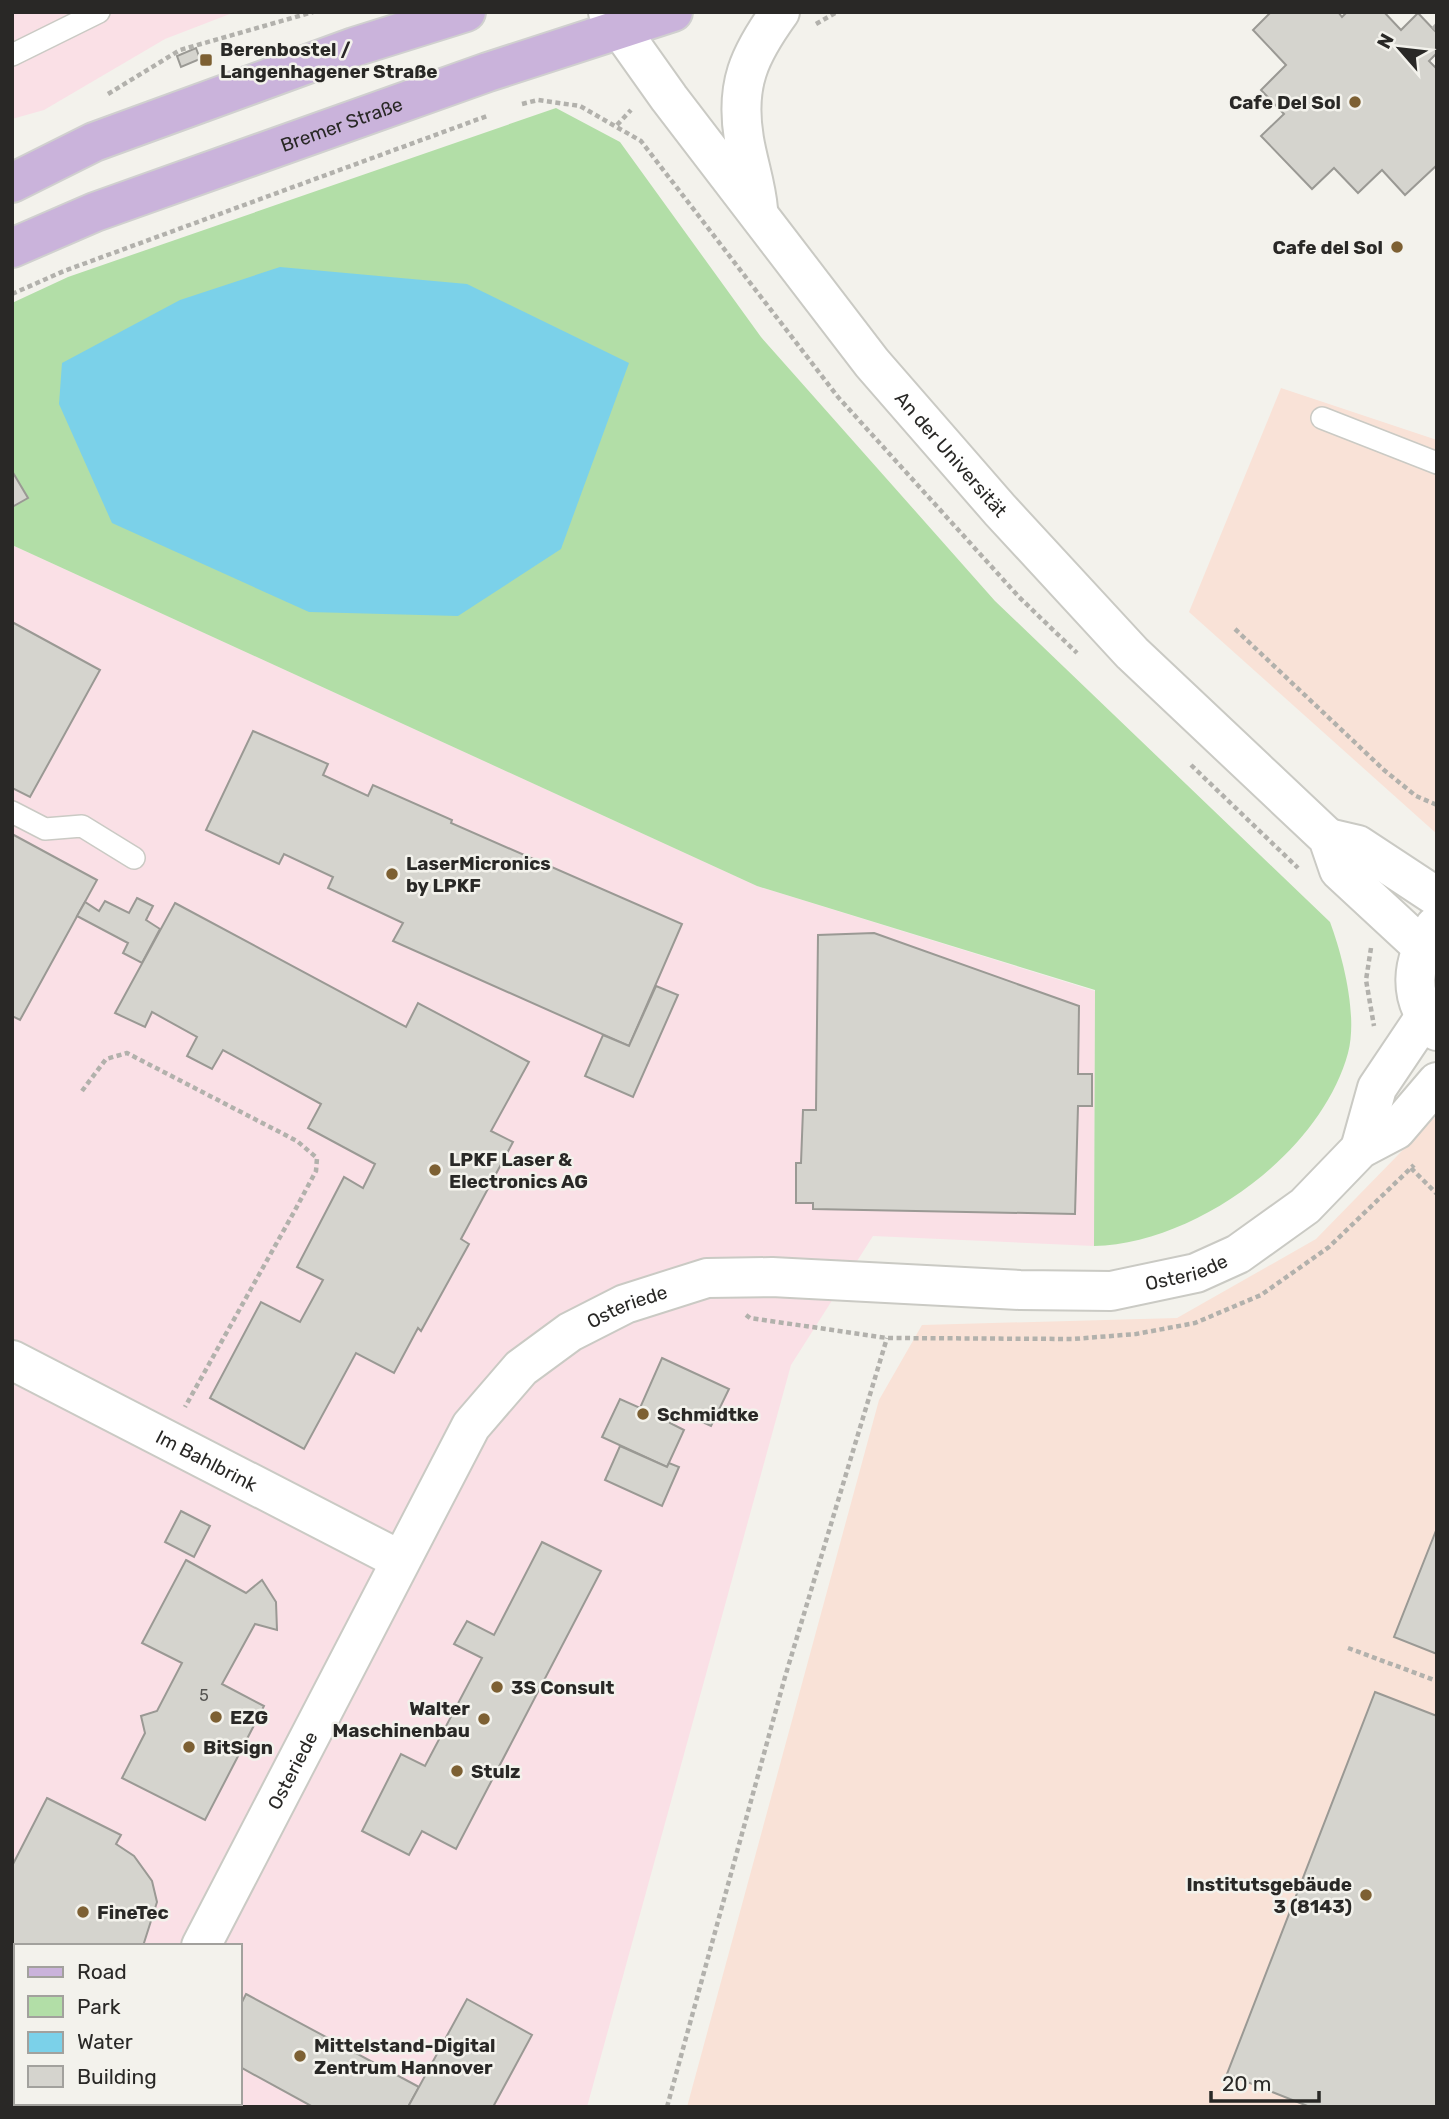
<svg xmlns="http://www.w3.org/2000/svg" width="1449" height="2119" font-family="Rubik,sans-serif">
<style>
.commercial{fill:#fae0e6;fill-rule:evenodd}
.education{fill:#f9e2d7}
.green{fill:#b2dea7}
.water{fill:#7bd1e9}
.building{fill:#d5d4ce;stroke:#9a9994;stroke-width:2}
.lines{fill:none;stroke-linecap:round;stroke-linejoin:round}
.lane-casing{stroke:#cacac4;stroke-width:24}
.street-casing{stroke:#cacac4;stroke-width:42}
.secondary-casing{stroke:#cacac4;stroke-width:42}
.primary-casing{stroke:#d0d0cf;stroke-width:42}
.path{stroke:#b2b1ac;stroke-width:4.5;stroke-dasharray:5 3.5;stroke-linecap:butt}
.lane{stroke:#fff;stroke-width:21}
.street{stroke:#fff;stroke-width:38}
.secondary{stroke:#fff;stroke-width:38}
.primary{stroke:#cab3db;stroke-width:38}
.poi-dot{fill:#7d6033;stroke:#f3f2ec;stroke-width:2.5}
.labels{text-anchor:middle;stroke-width:5;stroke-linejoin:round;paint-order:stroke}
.number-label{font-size:16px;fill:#545350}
.poi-label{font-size:19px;font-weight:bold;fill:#292826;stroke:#f3f2ec;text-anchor:start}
.street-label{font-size:19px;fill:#292826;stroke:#f3f2ec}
</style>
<rect width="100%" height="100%" fill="#f3f2ec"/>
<g class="commercial">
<path d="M 12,12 L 235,12 L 165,39 L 44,110 L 12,119 Z"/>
<path d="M 12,545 L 757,886 L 1095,991 L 1094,1246 L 873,1236 L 791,1365 L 587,2107 L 12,2107 ZM 16,1946 L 240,1946 L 240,2103 L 16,2103 Z"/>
</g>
<g class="education">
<path d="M 1281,388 L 1437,440 L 1437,834 L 1189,612 Z"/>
<path d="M 1437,1115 L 1437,2107 L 687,2107 L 879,1400 L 922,1325 L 1177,1318 L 1316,1239 Z"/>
</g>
<path class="green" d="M 556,108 L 620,142 L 761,337 L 995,601 L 1330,922 C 1343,957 1358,1016 1348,1053 C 1321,1153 1195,1244 1094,1246 L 1095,990 L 757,886 L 12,545 L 12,303 L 68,277 Z"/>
<path class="water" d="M 280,267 L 467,284 L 629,363 L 561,549 L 458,616 L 309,612 L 112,523 L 59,404 L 62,363 L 180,300 Z"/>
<g class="building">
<path d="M 1271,12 L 1338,12 L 1342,17 L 1347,12 L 1384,12 L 1401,30 L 1418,13 L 1437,33 L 1437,53 L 1429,61 L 1437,69 L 1437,165 L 1405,195 L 1382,170 L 1358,193 L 1334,168 L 1312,189 L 1261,136 L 1284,114 L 1261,90 L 1286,65 L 1253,30 Z"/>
<path d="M 196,48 L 200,59 L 181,67 L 177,56 Z"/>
<path d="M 12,471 L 28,498 L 12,507 Z"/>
<path d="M 12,622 L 100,670 L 30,797 L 12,788 Z"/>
<path d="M 253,731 L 328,764 L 323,775 L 368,796 L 373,785 L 452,820 L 451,823 L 682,924 L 629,1046 L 393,941 L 403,923 L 328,888 L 333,877 L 284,854 L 279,864 L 206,830 Z"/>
<path d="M 12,834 L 97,880 L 20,1020 L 12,1016 Z"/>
<path d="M 137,898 L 153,906 L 146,920 L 160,929 L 142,963 L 123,953 L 128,943 L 77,916 L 85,902 L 99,911 L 105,901 L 129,913 Z"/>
<path d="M 175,903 L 406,1027 L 418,1003 L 529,1062 L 491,1131 L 513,1142 L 461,1239 L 469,1244 L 421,1331 L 418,1328 L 394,1373 L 356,1353 L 304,1449 L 210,1398 L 261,1302 L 300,1322 L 323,1280 L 297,1267 L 344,1177 L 363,1188 L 375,1164 L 308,1128 L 321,1104 L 223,1050 L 212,1069 L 187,1056 L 197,1037 L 152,1012 L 145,1027 L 115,1013 Z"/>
<path d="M 874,933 L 1079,1006 L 1078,1074 L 1092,1074 L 1092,1106 L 1078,1106 L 1075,1214 L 813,1209 L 813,1203 L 796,1203 L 796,1163 L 801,1163 L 803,1110 L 816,1110 L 818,935 Z"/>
<path d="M 656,986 L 678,995 L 633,1097 L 585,1076 L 603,1035 L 629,1046 Z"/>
<path d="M 662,1358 L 729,1389 L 711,1426 L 676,1410 L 670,1423 L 684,1430 L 667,1467 L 602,1437 L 620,1399 L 640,1408 Z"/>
<path d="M 620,1446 L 667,1467 L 669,1463 L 679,1467 L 662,1506 L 605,1480 Z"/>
<path d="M 181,1511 L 210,1526 L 194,1557 L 165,1542 Z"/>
<path d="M 1437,1528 L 1437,1654 L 1394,1637 Z"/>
<path d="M 542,1542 L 601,1571 L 456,1849 L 422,1831 L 409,1855 L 362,1831 L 401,1754 L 425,1766 L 482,1658 L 454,1644 L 467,1621 L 494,1635 Z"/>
<path d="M 186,1560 L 246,1593 L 262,1580 L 276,1602 L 277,1630 L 255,1624 L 222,1684 L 264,1706 L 205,1820 L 122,1778 L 145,1733 L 141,1716 L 157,1711 L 182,1663 L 142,1643 Z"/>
<path d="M 1375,1692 L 1437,1716 L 1437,2107 L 1310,2107 L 1227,2074 Z"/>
<path d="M 47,1798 L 121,1835 L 116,1844 L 134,1856 L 152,1881 L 157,1902 L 143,1946 L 16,1946 L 16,2035 L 12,2042 L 12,1866 Z"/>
<path d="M 246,1994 L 419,2087 L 408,2107 L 313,2107 L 240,2067 L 240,2006 Z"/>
<path d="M 467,1999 L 532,2035 L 493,2107 L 408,2107 Z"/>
</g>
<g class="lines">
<defs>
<g id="lane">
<path d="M 12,55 L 99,12"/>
<path d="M 1322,418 L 1437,463"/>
<path d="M 12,812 L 45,829 L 82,826 L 134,858"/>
</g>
<g id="street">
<path d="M 1360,1149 L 1377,1088 L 1424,1018"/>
<path id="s1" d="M 12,1360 L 400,1560"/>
<path id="s2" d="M 201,1946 L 471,1426 L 521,1368 L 570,1332 L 625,1304 L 707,1278 L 772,1277 L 1020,1290 L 1111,1291 L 1196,1273 L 1238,1254 L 1305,1206 L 1360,1149 L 1396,1130 L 1437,1082"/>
<path d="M 116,2107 L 118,2103"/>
</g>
<g id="secondary">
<path id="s3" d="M 608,12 L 669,98 L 872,363 L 1000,510 L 1132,653 L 1328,838 L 1339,870 L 1421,946"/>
<path d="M 758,209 C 756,185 748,163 744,139 C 735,85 749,55 780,12"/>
<path d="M 1328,838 L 1358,845 L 1437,897"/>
<path d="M 1435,926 C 1411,960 1406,999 1437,1031"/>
</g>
<g id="primary">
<path d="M 12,183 L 94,142 L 354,47 L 466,12"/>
<path id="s4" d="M 12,248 L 95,212 L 488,72 L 673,12"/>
</g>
</defs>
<use href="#lane" class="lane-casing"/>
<use href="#street" class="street-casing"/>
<use href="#secondary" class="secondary-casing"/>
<use href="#primary" class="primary-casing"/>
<g class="path">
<path d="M 816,24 L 837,12"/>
<path d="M 1433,29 L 1437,25"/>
<path d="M 108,94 L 180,50 L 313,12"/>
<path d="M 522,104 L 538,100 L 580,106 L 641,141 L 838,397 L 1019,597 L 1077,653"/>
<path d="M 617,125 L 631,110"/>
<path d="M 12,294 L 64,271 L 487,116"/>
<path d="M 1235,629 L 1384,770 L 1416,796 L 1437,805"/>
<path d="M 1191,765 L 1298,868"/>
<path d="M 1371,948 L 1366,980 L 1374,1026"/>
<path d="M 82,1091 L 106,1059 L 127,1053 L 297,1141 L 317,1158 L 316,1171 L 294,1212 L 185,1407"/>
<path d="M 1411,1168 L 1437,1194"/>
<path d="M 746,1315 L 750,1318 L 887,1338 L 1073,1339 L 1136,1334 L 1195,1323 L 1261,1295 L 1329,1247 L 1414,1165"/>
<path d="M 1348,1648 L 1437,1681"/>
<path d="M 667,2107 L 785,1677 L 887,1338"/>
</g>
<use href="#lane" class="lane"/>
<use href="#street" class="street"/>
<use href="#secondary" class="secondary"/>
<use href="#primary" class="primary"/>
</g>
<g class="poi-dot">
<rect x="199" y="53" width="14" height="14" rx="3.5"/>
<circle cx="1355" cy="102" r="7"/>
<circle cx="1397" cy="247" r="7"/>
<circle cx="392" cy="874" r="7"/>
<circle cx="435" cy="1170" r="7"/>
<circle cx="643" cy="1414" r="7"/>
<circle cx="497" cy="1687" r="7"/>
<circle cx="216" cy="1717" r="7"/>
<circle cx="484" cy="1719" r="7"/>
<circle cx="189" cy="1747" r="7"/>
<circle cx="457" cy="1771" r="7"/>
<circle cx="1366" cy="1895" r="7"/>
<circle cx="83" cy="1912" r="7"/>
<circle cx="300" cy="2056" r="7"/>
</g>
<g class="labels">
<g class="number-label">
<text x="204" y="1701">5</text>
</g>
<g class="poi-label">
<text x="220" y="56">Berenbostel /<tspan x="220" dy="22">Langenhagener Straße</tspan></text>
<text x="1341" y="109" text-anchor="end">Cafe Del Sol</text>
<text x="1383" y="254" text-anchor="end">Cafe del Sol</text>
<text x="406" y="870">LaserMicronics<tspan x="406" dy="22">by LPKF</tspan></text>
<text x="449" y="1166">LPKF Laser &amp;<tspan x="449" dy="22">Electronics AG</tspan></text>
<text x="657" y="1421">Schmidtke</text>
<text x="511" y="1694">3S Consult</text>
<text x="470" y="1715" text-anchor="end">Walter<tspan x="470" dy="22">Maschinenbau</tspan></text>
<text x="230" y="1724">EZG</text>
<text x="203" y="1754">BitSign</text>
<text x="471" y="1778">Stulz</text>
<text x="1352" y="1891" text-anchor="end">Institutsgebäude<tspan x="1352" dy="22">3 (8143)</tspan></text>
<text x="97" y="1919">FineTec</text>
<text x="314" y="2052">Mittelstand-Digital<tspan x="314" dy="22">Zentrum Hannover</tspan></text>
</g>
<g class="street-label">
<text dy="7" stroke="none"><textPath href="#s4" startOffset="352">Bremer Straße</textPath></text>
<text dy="7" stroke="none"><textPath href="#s3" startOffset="560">An der Universität</textPath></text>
<text dy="7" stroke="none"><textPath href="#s2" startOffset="1353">Osteriede</textPath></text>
<text dy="7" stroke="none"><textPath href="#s2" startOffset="786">Osteriede</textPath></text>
<text dy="7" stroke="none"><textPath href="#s1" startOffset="219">Im Bahlbrink</textPath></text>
<text dy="7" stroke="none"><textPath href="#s2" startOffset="198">Osteriede</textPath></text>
</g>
</g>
<rect width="1449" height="2119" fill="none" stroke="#292826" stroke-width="28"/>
<rect x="14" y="1944" width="228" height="161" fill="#f3f2ec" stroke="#a2a19d" stroke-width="2"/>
<rect x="28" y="1967" width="35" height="10" fill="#cab3db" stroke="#a2a19d" stroke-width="2"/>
<text x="77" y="1979" font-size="21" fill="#292826">Road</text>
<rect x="28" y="1996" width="35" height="21" fill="#b2dea7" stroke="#a2a19d" stroke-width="2"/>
<text x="77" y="2014" font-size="21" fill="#292826">Park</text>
<rect x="28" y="2032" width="35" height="21" fill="#7bd1e9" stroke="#a2a19d" stroke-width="2"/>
<text x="77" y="2049" font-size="21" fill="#292826">Water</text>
<rect x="28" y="2066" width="35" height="21" fill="#d5d4ce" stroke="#a2a19d" stroke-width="2"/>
<text x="77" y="2084" font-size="21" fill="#292826">Building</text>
<g transform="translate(1400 49) rotate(298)" stroke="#f3f2ec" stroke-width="5" paint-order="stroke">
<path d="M0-5L12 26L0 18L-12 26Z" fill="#292826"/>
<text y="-10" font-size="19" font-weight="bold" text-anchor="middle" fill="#292826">N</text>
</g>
<path d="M1211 2091v10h108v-10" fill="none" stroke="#292826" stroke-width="3.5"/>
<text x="1222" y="2091" font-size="21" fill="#292826" stroke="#f3f2ec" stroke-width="5" paint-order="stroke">20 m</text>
</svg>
